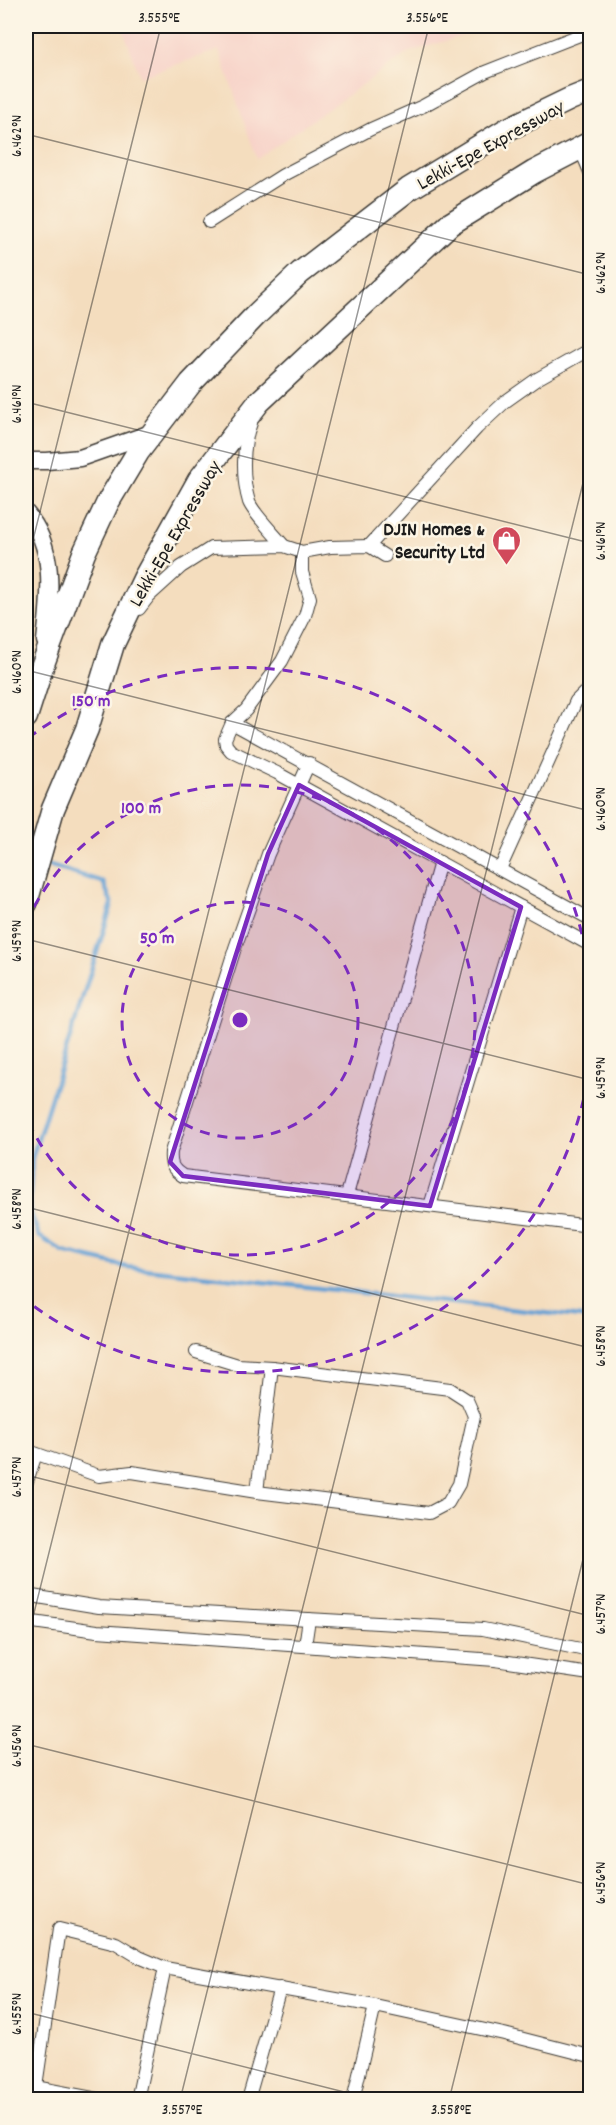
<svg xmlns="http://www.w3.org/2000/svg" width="616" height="2125" font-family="Dekko,sans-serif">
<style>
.built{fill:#f7d1c7}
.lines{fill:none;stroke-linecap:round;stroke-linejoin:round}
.stream{stroke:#63a0d4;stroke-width:4.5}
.street-casing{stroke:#3c3934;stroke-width:14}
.secondary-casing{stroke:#3c3934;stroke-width:19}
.highway-casing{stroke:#3c3934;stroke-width:25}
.street{stroke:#fff;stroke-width:12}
.secondary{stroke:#fff;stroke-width:16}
.highway{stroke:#fff;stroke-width:22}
.marked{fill:#7b2cbf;fill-opacity:0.2;stroke:#7b2cbf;stroke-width:4.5;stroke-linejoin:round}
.ticks{fill:none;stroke:#1c1c1c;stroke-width:1.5;stroke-opacity:0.45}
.ring{fill:none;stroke:#7b2cbf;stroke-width:3;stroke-dasharray:10 8}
.labels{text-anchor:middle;stroke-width:5;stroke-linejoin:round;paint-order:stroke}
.street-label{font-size:20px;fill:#1c1c1c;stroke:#fcf5e5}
.poi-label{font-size:20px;font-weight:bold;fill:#1c1c1c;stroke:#fcf5e5;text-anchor:end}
.centre{fill:#7b2cbf;stroke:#fcf5e5;stroke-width:3}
.ring-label{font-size:18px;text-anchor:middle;font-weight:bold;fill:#7b2cbf;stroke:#fcf5e5;stroke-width:5;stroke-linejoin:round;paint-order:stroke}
.neatline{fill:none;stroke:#1c1c1c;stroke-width:2}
.ticks-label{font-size:15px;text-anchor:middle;fill:#1c1c1c}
</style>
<rect width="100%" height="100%" fill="#fcf5e5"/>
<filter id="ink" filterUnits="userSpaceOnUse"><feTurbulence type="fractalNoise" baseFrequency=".0167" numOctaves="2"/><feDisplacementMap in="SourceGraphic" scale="12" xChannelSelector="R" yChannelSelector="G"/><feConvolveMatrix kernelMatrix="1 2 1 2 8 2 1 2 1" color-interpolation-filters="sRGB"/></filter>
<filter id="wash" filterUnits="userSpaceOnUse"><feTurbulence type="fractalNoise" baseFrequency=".008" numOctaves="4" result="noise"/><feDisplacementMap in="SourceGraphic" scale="24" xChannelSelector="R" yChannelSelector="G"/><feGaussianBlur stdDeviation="1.35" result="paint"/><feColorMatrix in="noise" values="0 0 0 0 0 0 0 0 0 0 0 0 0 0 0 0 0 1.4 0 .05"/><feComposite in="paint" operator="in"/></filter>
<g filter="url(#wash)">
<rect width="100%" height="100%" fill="#f4ddbe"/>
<path class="built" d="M 122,26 L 495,26 L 409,52 L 257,159 L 219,50 L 140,77 Z"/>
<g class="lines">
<path class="stream" d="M 43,864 L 103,882 L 112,904 L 32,1158 L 29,1208 L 39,1236 L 63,1252 L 127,1267 L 590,1318"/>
</g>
</g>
<g filter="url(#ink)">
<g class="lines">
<defs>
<g id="street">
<path d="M 580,148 L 590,172"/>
<path d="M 209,222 L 283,175 L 371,129 L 423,106 L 485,72 L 590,31"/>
<path d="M 251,423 C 242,445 242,479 249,502 C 253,513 276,536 284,546"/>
<path d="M 369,546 L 477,428 L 506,401 L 537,379 L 590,349"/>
<path d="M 302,552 L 302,572 L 310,598 L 305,616 L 282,661 L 246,710 L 232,723 L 225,739 L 226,745 L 231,751 L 277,773 L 590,945"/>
<path d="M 139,609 L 149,596 L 181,567 L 211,548 L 284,546 L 302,552 L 330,547 L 369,546 L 385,556"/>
<path d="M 232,723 L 590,919"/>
<path d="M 309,763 L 268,854 L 235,948 L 171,1152 C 170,1164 172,1169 183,1176 L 590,1226"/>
<path d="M 500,869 L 576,701 L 590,687"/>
<path d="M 347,1195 L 440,862"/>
<path d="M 430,1206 L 521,907"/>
<path d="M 26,1450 L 99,1476 L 132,1472 L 257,1492 L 429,1513 L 448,1503 L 459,1484 L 474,1416 L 467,1400 L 450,1389 L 272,1367 L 238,1365 L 196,1352"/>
<path d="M 26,1484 L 36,1454"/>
<path d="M 257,1492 L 272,1367"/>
<path d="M 26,1595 L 99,1607 L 483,1629 L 590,1651"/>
<path d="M 26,1621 L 97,1631 L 495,1660 L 590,1674"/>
<path d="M 305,1646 L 309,1619"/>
<path d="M 35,2087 L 103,2100"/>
<path d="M 34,2100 L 59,1929 L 116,1943 L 139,1957 L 165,1968 L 375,2006 L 504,2034 L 590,2056"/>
<path d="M 137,2100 L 165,1968"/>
<path d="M 248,2100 L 280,1988"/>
<path d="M 353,2100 L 375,2006"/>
</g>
<g id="secondary">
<path d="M 26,461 L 47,461 L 80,458 L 154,432"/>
<path d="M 26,513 C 57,549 50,596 45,641"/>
</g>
<g id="highway">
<path d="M 26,717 L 43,664 L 84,553 L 108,502 L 138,452 L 191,383 L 257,314 L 300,273 L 409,189 L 506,130 L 570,99 L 590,91"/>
<path d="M 26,903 L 53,809 L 87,729 L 113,644 L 145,577 L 199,480 L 259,402 L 450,224 L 534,172 L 590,143"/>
</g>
</defs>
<use href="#street" class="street-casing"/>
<use href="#secondary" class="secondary-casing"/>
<use href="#highway" class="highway-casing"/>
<use href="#street" class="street"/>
<use href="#secondary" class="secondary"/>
<use href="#highway" class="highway"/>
</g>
</g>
<path class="marked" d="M 299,785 L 521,907 L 430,1206 L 183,1176 L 170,1162 L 268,854 Z"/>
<path class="ticks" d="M 26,134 L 590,275M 26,402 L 590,543M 26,568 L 161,26M 26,670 L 590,811M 26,939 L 590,1080M 26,1207 L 590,1348M 26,1475 L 590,1616M 26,1645 L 429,26M 26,1744 L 590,1885M 26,2012 L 376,2100M 180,2100 L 590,455M 449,2100 L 590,1531"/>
<g class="ring">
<circle cx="240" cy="1020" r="118"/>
<path d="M26 923A235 235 0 1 1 26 1117"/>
<path d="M590 1063A353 353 0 0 1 28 1302M28 738A353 353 0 0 1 590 977"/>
</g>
<defs>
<symbol id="shop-pin" viewBox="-11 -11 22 30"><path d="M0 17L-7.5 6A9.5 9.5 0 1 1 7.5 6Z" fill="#d1495b" stroke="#fcf5e5"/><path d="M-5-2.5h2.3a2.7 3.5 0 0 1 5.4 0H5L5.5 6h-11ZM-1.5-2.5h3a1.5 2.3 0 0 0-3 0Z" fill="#fff"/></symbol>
</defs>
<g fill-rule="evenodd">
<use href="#shop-pin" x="490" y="524" width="33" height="45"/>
</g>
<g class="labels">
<g class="street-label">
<text transform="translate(490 144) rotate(-29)" y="7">Lekki-Epe Expressway</text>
<text transform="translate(174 533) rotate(-60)" y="7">Lekki-Epe Expressway</text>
</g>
<g class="poi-label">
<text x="485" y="535">DJIN Homes &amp;<tspan x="485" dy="23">Security Ltd</tspan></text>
</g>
</g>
<circle cx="240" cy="1020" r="9" class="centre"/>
<g class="ring-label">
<text x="91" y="706">150 m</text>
<text x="141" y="813">100 m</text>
<text x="157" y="943">50 m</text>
</g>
<rect width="616" height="2125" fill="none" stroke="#fcf5e5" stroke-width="66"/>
<rect x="33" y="33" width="550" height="2059" class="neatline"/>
<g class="ticks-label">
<text x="159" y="22">3.555°E</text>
<text x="427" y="22">3.556°E</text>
<text transform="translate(16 136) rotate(-90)" y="5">6.462°N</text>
<text transform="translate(600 273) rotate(-90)" y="5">6.462°N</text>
<text transform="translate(16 404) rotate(-90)" y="5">6.461°N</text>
<text transform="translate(600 541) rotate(-90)" y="5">6.461°N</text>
<text transform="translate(16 672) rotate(-90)" y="5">6.460°N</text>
<text transform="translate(600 809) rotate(-90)" y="5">6.460°N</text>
<text transform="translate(16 941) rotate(-90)" y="5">6.459°N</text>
<text transform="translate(600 1078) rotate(-90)" y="5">6.459°N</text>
<text transform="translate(16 1209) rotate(-90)" y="5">6.458°N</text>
<text transform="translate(600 1346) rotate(-90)" y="5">6.458°N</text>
<text transform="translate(16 1477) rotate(-90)" y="5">6.457°N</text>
<text transform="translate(600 1614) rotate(-90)" y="5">6.457°N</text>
<text transform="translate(16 1746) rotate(-90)" y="5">6.456°N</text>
<text transform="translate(600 1883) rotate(-90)" y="5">6.456°N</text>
<text transform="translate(16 2014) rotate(-90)" y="5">6.455°N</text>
<text x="182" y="2114">3.557°E</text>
<text x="451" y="2114">3.558°E</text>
</g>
</svg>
